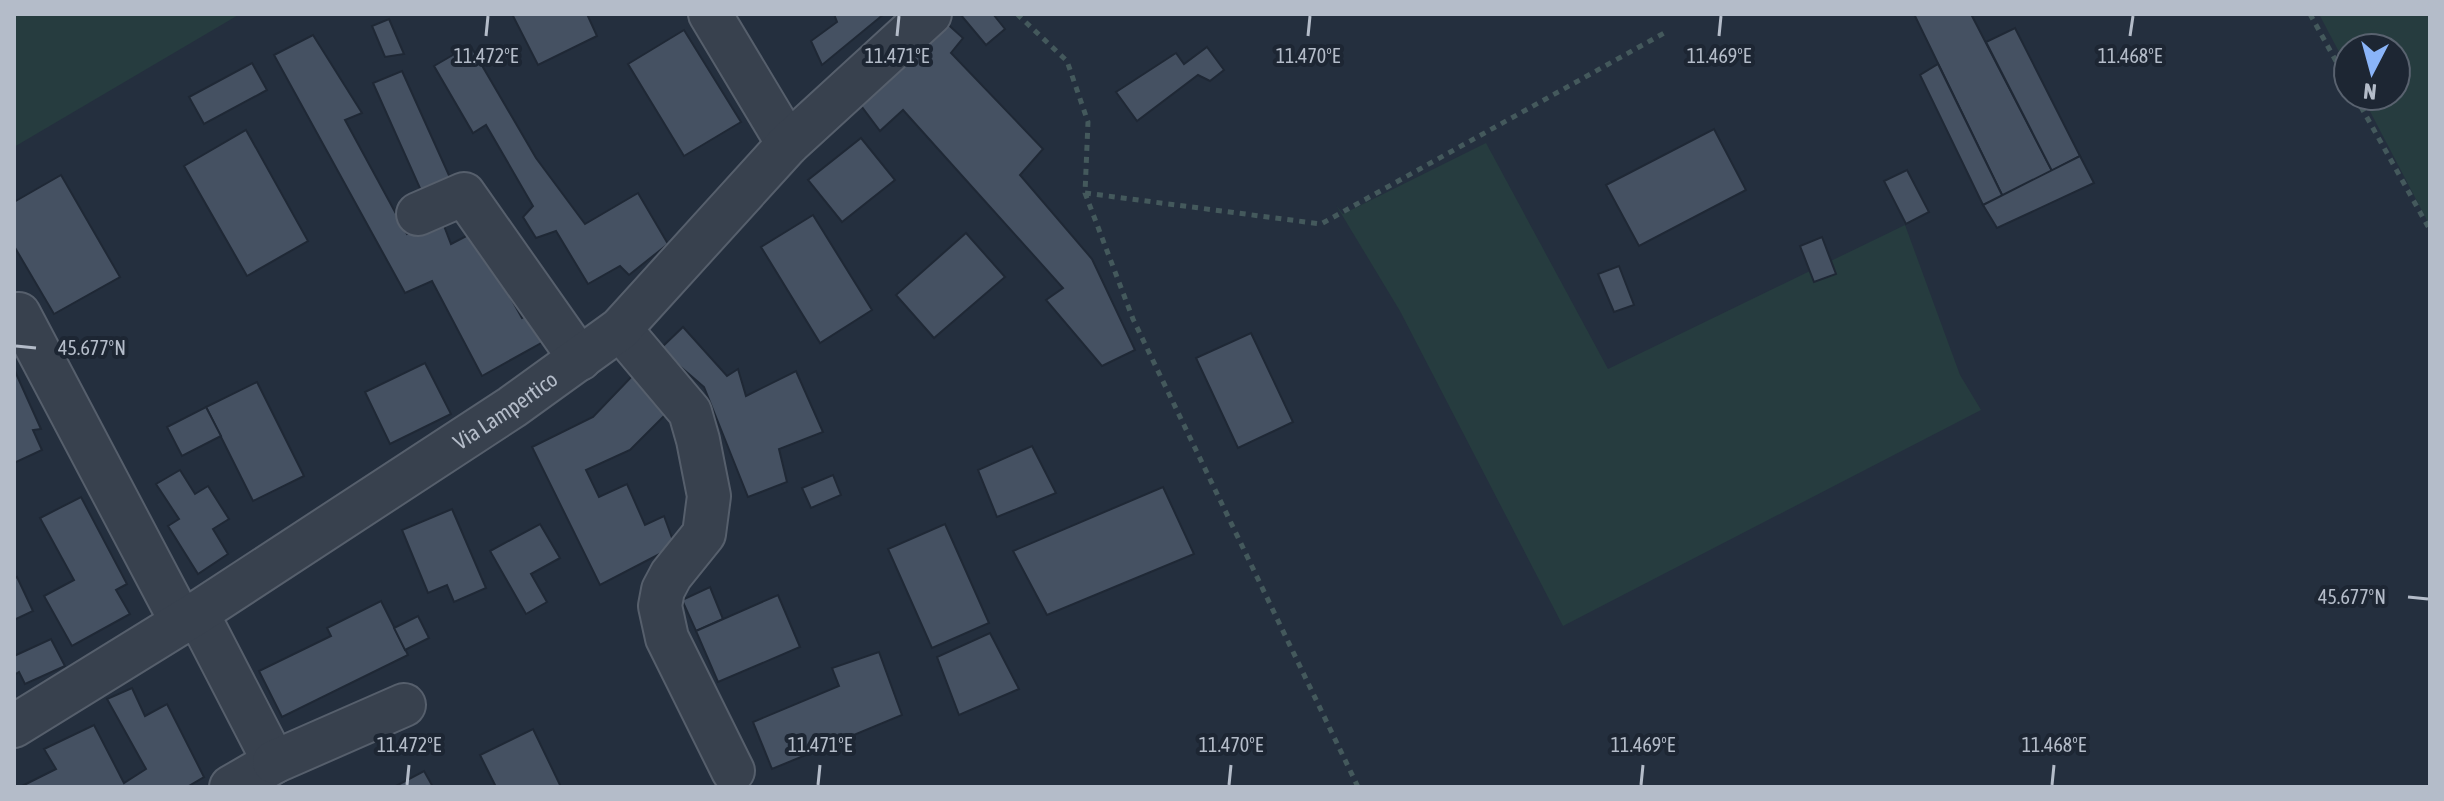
<svg xmlns="http://www.w3.org/2000/svg" width="2444" height="801" font-family="'Asap Condensed',sans-serif">
<style>
.green{fill:#263c3f}
.building{fill:#455162;stroke:#1f2835;stroke-width:2}
.lines{fill:none;stroke-linecap:round;stroke-linejoin:round}
.minor-casing{stroke:#565f6c;stroke-width:46}
.path{stroke:#44595c;stroke-width:5;stroke-dasharray:6 6;stroke-linecap:butt}
.minor{stroke:#38414e;stroke-width:42}
.ticks{fill:none;stroke:#b4bcc9;stroke-width:3}
.labels{text-anchor:middle;stroke-width:8;stroke-linejoin:round;paint-order:stroke}
.street-label{font-size:22px;fill:#b4bcc9;stroke:#1d2633}
.ticks-label{font-size:20px;text-anchor:middle;fill:#b4bcc9;stroke:#1d2633;stroke-width:8;stroke-linejoin:round;paint-order:stroke}
</style>
<rect width="100%" height="100%" fill="#242f3e"/>
<g class="green">
<path d="M 14,14 L 240,14 L 14,147 Z"/>
<path d="M 2319,14 L 2430,14 L 2430,226 L 2362,96 L 2396,96 L 2396,48 L 2348,48 L 2348,69 Z"/>
<path d="M 1486,143 L 1608,369 L 1905,225 L 1960,375 L 1981,410 L 1563,626 L 1400,311 L 1336,205 L 1343,214 Z"/>
</g>
<g class="building">
<path d="M 512,14 L 587,14 L 597,36 L 538,65 Z"/>
<path d="M 834,14 L 884,14 L 822,65 L 811,41 L 837,22 Z"/>
<path d="M 960,14 L 993,14 L 1005,29 L 986,45 Z"/>
<path d="M 1914,14 L 1971,14 L 2052,171 L 2003,197 Z"/>
<path d="M 389,19 L 404,54 L 385,57 L 372,26 Z"/>
<path d="M 943,20 L 963,38 L 951,53 L 1043,149 L 1020,175 L 1092,259 L 1135,350 L 1102,366 L 1046,300 L 1063,288 L 903,110 L 880,131 L 859,103 Z"/>
<path d="M 2015,28 L 2080,156 L 2052,171 L 1986,42 Z"/>
<path d="M 684,30 L 741,122 L 684,156 L 628,64 Z"/>
<path d="M 313,35 L 362,113 L 345,120 L 407,234 L 441,218 L 451,244 L 474,232 L 522,318 L 534,313 L 552,337 L 482,376 L 432,281 L 405,293 L 274,55 Z"/>
<path d="M 470,45 L 536,158 L 585,224 L 638,193 L 668,244 L 629,275 L 620,266 L 588,284 L 556,231 L 536,238 L 523,217 L 533,206 L 486,125 L 473,133 L 434,66 Z"/>
<path d="M 1207,47 L 1224,70 L 1210,81 L 1198,75 L 1137,121 L 1116,92 L 1176,53 L 1184,64 Z"/>
<path d="M 252,63 L 267,90 L 204,124 L 189,97 Z"/>
<path d="M 1938,64 L 2003,197 L 1983,205 L 1920,75 Z"/>
<path d="M 402,71 L 452,182 L 423,195 L 373,83 Z"/>
<path d="M 1714,129 L 1746,190 L 1639,246 L 1606,185 Z"/>
<path d="M 246,130 L 308,241 L 247,276 L 184,166 Z"/>
<path d="M 861,138 L 895,180 L 842,222 L 808,180 Z"/>
<path d="M 2080,156 L 2094,183 L 1997,228 L 1983,205 Z"/>
<path d="M 1907,170 L 1929,212 L 1906,224 L 1884,181 Z"/>
<path d="M 61,175 L 120,277 L 54,314 L 14,246 L 14,202 Z"/>
<path d="M 813,215 L 872,310 L 820,343 L 761,247 Z"/>
<path d="M 966,233 L 1005,277 L 934,338 L 896,295 Z"/>
<path d="M 1822,237 L 1836,274 L 1814,282 L 1800,246 Z"/>
<path d="M 1619,266 L 1634,305 L 1614,312 L 1598,274 Z"/>
<path d="M 683,327 L 727,376 L 738,369 L 746,396 L 796,371 L 823,432 L 779,449 L 787,482 L 748,497 L 704,387 L 660,349 Z"/>
<path d="M 1251,333 L 1293,422 L 1238,448 L 1196,358 Z"/>
<path d="M 425,363 L 451,414 L 390,444 L 365,392 Z"/>
<path d="M 14,369 L 41,429 L 33,430 L 42,450 L 14,463 Z"/>
<path d="M 637,371 L 674,406 L 630,450 L 586,470 L 599,497 L 627,484 L 645,525 L 664,516 L 675,546 L 600,585 L 532,447 L 593,417 Z"/>
<path d="M 257,382 L 304,476 L 253,501 L 206,407 Z"/>
<path d="M 206,407 L 221,436 L 182,456 L 167,427 Z"/>
<path d="M 1032,446 L 1056,493 L 997,517 L 978,470 Z"/>
<path d="M 180,470 L 195,494 L 208,486 L 229,519 L 213,529 L 228,554 L 198,574 L 168,526 L 179,519 L 156,484 Z"/>
<path d="M 833,475 L 841,495 L 811,508 L 802,488 Z"/>
<path d="M 1163,487 L 1194,554 L 1047,615 L 1013,551 Z"/>
<path d="M 81,497 L 127,584 L 116,590 L 130,614 L 72,646 L 44,596 L 74,580 L 40,518 Z"/>
<path d="M 452,509 L 486,588 L 454,602 L 447,585 L 428,593 L 402,530 Z"/>
<path d="M 540,524 L 560,558 L 531,574 L 547,602 L 526,614 L 490,551 Z"/>
<path d="M 945,524 L 989,623 L 932,648 L 888,549 Z"/>
<path d="M 17,577 L 33,611 L 14,620 L 14,579 Z"/>
<path d="M 710,587 L 723,619 L 696,631 L 682,600 Z"/>
<path d="M 778,595 L 800,647 L 718,682 L 696,631 Z"/>
<path d="M 381,601 L 408,655 L 282,717 L 259,671 L 331,636 L 327,628 Z"/>
<path d="M 418,616 L 429,638 L 405,650 L 394,628 Z"/>
<path d="M 990,633 L 1019,689 L 959,715 L 937,657 Z"/>
<path d="M 51,639 L 65,666 L 25,684 L 19,672 L 14,675 L 14,656 Z"/>
<path d="M 879,652 L 902,715 L 772,769 L 753,722 L 839,686 L 832,668 Z"/>
<path d="M 132,688 L 145,716 L 167,704 L 204,777 L 187,787 L 20,787 L 56,769 L 44,749 L 94,725 L 124,783 L 146,769 L 107,699 Z"/>
<path d="M 533,729 L 561,787 L 496,787 L 480,755 Z"/>
<path d="M 424,771 L 433,787 L 394,787 Z"/>
</g>
<g class="lines">
<defs>
<g id="minor">
<path d="M 710,14 L 788,144"/>
<path d="M 418,214 L 464,194 L 580,359"/>
<path d="M 19,314 L 182,623"/>
<path d="M 620,329 L 690,412 L 698,440 L 709,496 L 704,534 L 671,575 L 663,590 L 660,606 L 667,638 L 733,771"/>
<path d="M 197,613 L 274,762 L 231,787"/>
<path id="s1" d="M 14,726 L 197,613 L 512,407 L 620,329 L 788,144 L 930,14"/>
<path d="M 274,762 L 404,705"/>
</g>
</defs>
<use href="#minor" class="minor-casing"/>
<g class="path">
<path d="M 1017,14 L 1067,61 L 1088,122 L 1085,193 L 1133,319 L 1358,787"/>
<path d="M 2310,14 L 2348,83"/>
<path d="M 2355,96 L 2430,230"/>
<path d="M 1085,193 L 1321,224 L 1666,32"/>
</g>
<use href="#minor" class="minor"/>
</g>
<path class="ticks" d="M 486,36 L 488,16M 897,36 L 899,16M 1308,36 L 1310,16M 1719,36 L 1721,16M 2130,36 L 2133,16M 16,346 L 36,348M 2408,597 L 2428,599M 407,785 L 409,765M 818,785 L 820,765M 1229,785 L 1231,765M 1641,785 L 1643,765M 2052,785 L 2054,765"/>
<g class="labels">
<g class="street-label">
<text dy="8" stroke="none"><textPath href="#s1" startOffset="584">Via Lampertico</textPath></text>
</g>
</g>
<g class="ticks-label">
<text x="486" y="63">11.472°E</text>
<text x="897" y="63">11.471°E</text>
<text x="1308" y="63">11.470°E</text>
<text x="1719" y="63">11.469°E</text>
<text x="2130" y="63">11.468°E</text>
<text x="92" y="355">45.677°N</text>
<text x="2352" y="604">45.677°N</text>
<text x="409" y="752">11.472°E</text>
<text x="820" y="752">11.471°E</text>
<text x="1231" y="752">11.470°E</text>
<text x="1643" y="752">11.469°E</text>
<text x="2054" y="752">11.468°E</text>
</g>
<rect width="2444" height="801" fill="none" stroke="#b4bcc9" stroke-width="32"/>
<g transform="translate(2372 72) rotate(186)"><circle r="38" fill="#1d2633" stroke="#59626f" stroke-width="2"/>
<path d="M0-6L14 30L0 20L-14 30Z" fill="#8ab4f8"/>
<text y="-12" font-size="22" font-weight="bold" text-anchor="middle" fill="#b4bcc9">N</text>
</g>
</svg>
